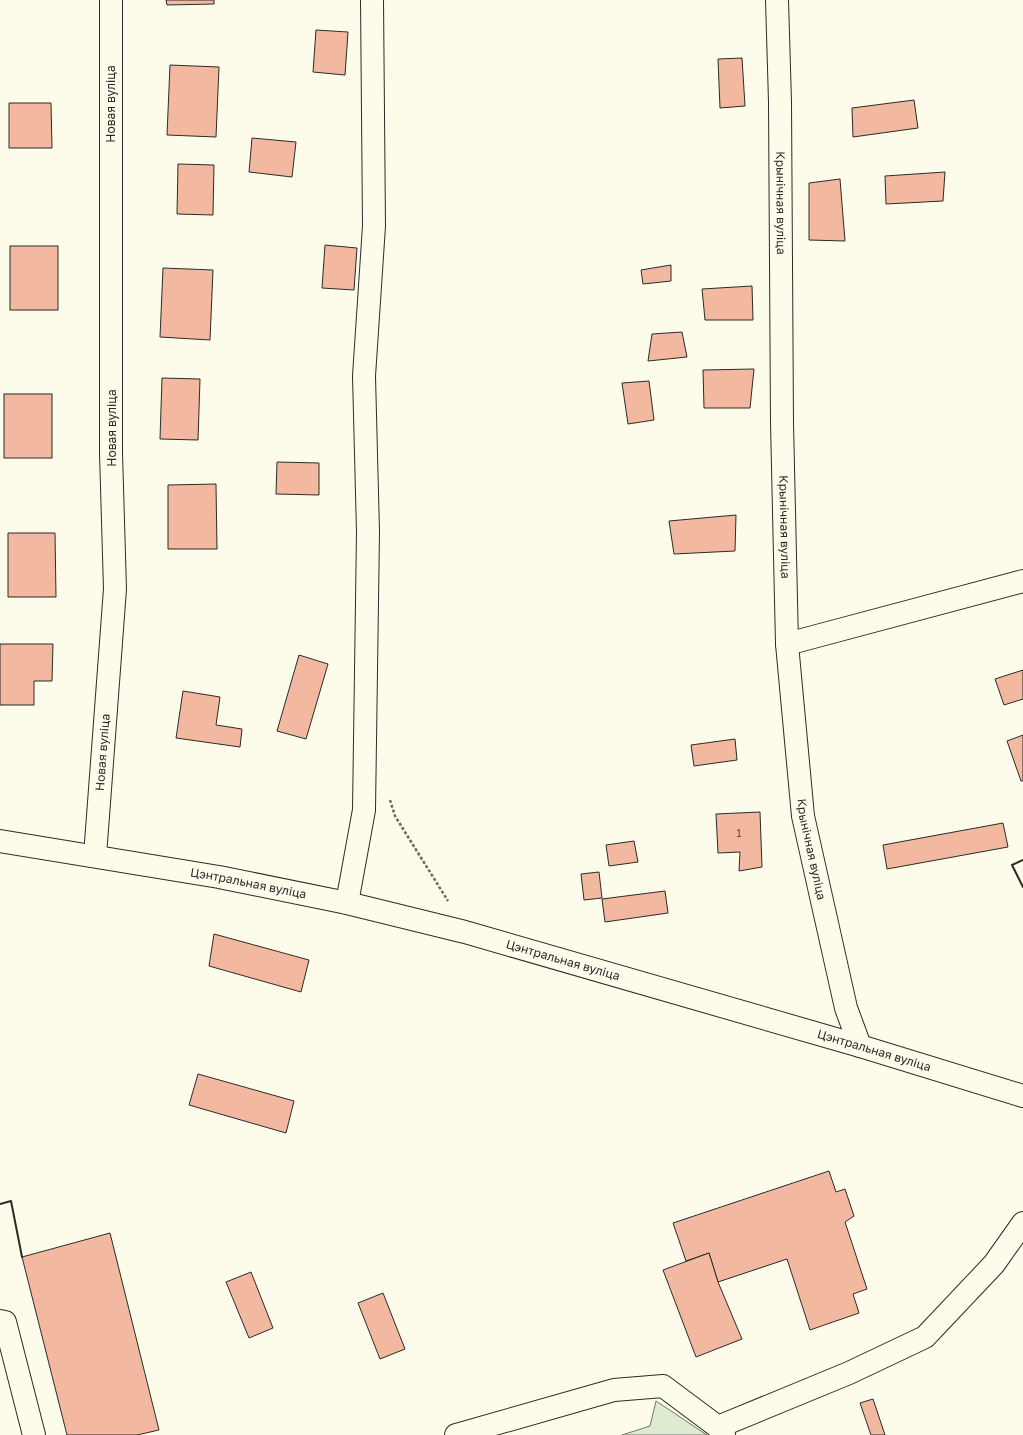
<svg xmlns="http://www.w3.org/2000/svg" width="1023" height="1435" font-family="'Golos Text',sans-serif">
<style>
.green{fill:#deebd1;stroke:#74746e}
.building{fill:#f2b8a0;stroke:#2b2b2b}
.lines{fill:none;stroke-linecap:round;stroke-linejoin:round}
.minor-casing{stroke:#2b2b2b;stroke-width:24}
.path{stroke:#6a6964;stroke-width:2.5;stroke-dasharray:3 2;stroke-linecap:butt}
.minor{stroke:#fdfbea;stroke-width:22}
.wall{stroke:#2b2b2b;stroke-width:2}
.labels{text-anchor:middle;stroke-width:3;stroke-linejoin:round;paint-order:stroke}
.number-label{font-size:10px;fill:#5d4e48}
.street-label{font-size:12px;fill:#2b2b2b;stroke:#fdfbea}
</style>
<rect width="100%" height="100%" fill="#fdfbea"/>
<path class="green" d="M 656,1401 L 707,1435 L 622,1435 L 650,1426 Z"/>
<g class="building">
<path d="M 166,0 L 214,0 L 214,4 L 167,5 Z"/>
<path d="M 316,30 L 348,32 L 345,75 L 313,72 Z"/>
<path d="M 742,58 L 745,106 L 720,108 L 718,59 Z"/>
<path d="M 170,65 L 219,67 L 216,137 L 167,135 Z"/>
<path d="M 914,100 L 918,128 L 853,137 L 852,108 Z"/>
<path d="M 9,103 L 51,103 L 52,148 L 9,148 Z"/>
<path d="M 252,138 L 296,142 L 292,177 L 249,172 Z"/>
<path d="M 178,164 L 214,165 L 213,215 L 177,214 Z"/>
<path d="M 945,172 L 943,201 L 886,204 L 885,176 Z"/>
<path d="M 840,179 L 845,241 L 809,240 L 809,183 Z"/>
<path d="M 325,245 L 357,248 L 354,290 L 322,288 Z"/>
<rect x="10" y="246" width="48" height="64"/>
<path d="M 671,265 L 671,281 L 643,284 L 641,270 Z"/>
<path d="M 163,268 L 213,270 L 210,340 L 160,337 Z"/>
<path d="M 752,286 L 753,320 L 705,320 L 702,289 Z"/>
<path d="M 682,332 L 687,357 L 648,361 L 652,334 Z"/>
<path d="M 754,369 L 750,408 L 704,408 L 703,370 Z"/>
<path d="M 162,378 L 200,379 L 198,440 L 160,439 Z"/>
<path d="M 649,381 L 654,420 L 628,424 L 622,383 Z"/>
<rect x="4" y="394" width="48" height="64"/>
<path d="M 277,462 L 319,463 L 319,495 L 276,494 Z"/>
<path d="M 216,484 L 217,549 L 168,549 L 168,485 Z"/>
<path d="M 736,515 L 735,551 L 674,554 L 669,521 Z"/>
<path d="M 8,533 L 55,533 L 56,597 L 8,597 Z"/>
<path d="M 0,644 L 53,644 L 52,681 L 34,681 L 34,705 L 0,705 Z"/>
<path d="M 299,655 L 328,664 L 306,739 L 277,731 Z"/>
<path d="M 1023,670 L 1023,699 L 1004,705 L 995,679 Z"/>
<path d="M 183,691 L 220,697 L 216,725 L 242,729 L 240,747 L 176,738 Z"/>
<path d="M 1023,735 L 1023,781 L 1021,781 L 1007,741 Z"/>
<path d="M 735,739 L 737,760 L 694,766 L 691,745 Z"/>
<path d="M 760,812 L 762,867 L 739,871 L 740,852 L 718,853 L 716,814 Z"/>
<path d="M 1003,823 L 1008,847 L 887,869 L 883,845 Z"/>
<path d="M 634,841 L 638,862 L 609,866 L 606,845 Z"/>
<path d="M 599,872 L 602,898 L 584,900 L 581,874 Z"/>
<path d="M 665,891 L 668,913 L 605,922 L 602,899 Z"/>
<path d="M 214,934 L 309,960 L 301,992 L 209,966 Z"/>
<path d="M 198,1074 L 294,1101 L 286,1133 L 189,1105 Z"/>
<path d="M 829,1171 L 836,1192 L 845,1189 L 854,1216 L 845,1222 L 867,1289 L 853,1294 L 859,1313 L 810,1330 L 787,1259 L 718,1282 L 709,1253 L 686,1261 L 673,1223 Z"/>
<path d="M 110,1233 L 159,1430 L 137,1435 L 67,1435 L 22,1257 Z"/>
<path d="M 709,1253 L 718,1282 L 742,1339 L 696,1357 L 663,1270 Z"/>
<path d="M 251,1272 L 273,1328 L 249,1338 L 226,1282 Z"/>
<path d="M 383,1293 L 405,1349 L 380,1359 L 358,1303 Z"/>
<path d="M 873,1399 L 885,1435 L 871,1435 L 860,1403 Z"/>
</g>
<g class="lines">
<defs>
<g id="minor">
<path id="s1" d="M 777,0 L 780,102 L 782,423 L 787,644 L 803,816 L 846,1008 L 860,1046"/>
<path d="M 787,644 L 1023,581"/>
<path id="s2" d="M 0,841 L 219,877 L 347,903 L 465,932 L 860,1046 L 1023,1096"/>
<path id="s3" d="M 95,856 L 115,589 L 111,453 L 111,0"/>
<path d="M 347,903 L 364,810 L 368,532 L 364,376 L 374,226 L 372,0"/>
<path d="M 0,1321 L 5,1322 L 34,1435"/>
<path d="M 718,1427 L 849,1373 L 925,1337 L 994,1264 L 1023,1223"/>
<path d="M 456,1435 L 614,1390 L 663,1386 L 718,1427 L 724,1435"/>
</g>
</defs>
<use href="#minor" class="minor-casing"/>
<path class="path" d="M 390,800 L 395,816 L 448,901"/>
<use href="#minor" class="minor"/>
<g class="wall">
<path d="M 1023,860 L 1012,865 L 1023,887"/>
<path d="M 0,1204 L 11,1201 L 22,1257"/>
</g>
</g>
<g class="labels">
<g class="number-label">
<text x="739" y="837">1</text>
</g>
<g class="street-label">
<text transform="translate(111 104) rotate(-90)" y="4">Новая вуліца</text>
<text dy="4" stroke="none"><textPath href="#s1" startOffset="203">Крынічная вуліца</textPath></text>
<text transform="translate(112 428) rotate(-90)" y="4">Новая вуліца</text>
<text dy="4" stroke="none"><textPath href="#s1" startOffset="527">Крынічная вуліца</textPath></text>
<text dy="4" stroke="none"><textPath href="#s3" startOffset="104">Новая вуліца</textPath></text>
<text dy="4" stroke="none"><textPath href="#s1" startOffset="851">Крынічная вуліца</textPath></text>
<text dy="4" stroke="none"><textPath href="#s2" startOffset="252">Цэнтральная вуліца</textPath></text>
<text dy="4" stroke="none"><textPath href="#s2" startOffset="576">Цэнтральная вуліца</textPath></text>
<text dy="4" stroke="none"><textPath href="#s2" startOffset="900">Цэнтральная вуліца</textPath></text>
</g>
</g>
</svg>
